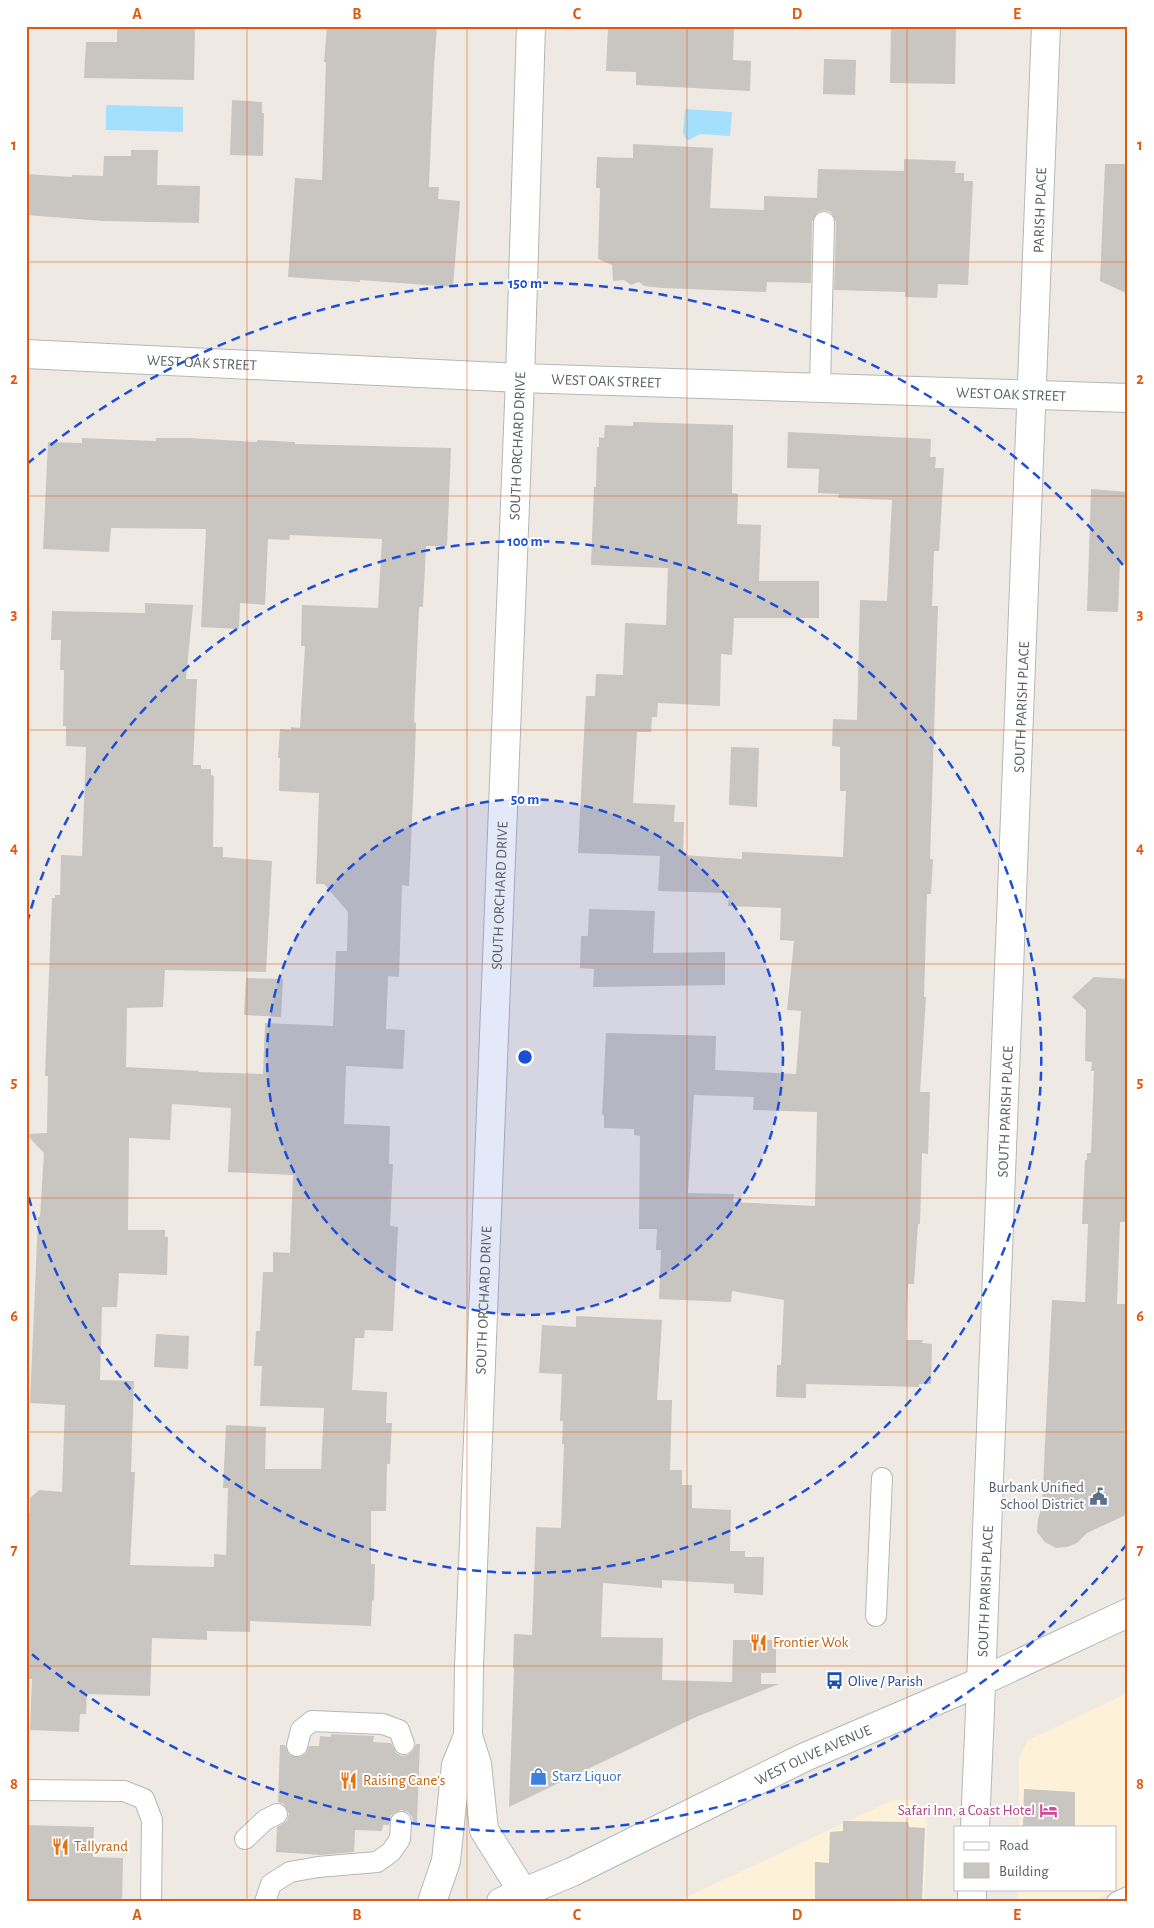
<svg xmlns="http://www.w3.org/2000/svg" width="1154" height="1928" font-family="'Alegreya Sans',sans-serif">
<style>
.commercial{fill:#fdf1d9}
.water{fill:#a4e0fd}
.building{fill:#c9c5c1;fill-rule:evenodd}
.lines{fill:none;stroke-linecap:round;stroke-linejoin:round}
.service-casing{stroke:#b4b7ba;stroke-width:22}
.minor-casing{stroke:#b4b7ba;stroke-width:30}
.secondary-casing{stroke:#b2b7bb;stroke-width:30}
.service{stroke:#fff;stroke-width:20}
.minor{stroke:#fff;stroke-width:28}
.secondary{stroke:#fff;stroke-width:28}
.grid{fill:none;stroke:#e15910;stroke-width:1;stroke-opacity:0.55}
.ring{fill:none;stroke:#1d4ed8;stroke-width:2.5;stroke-dasharray:9 6}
.labels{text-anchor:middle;stroke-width:4;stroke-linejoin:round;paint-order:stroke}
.street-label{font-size:15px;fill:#5b6064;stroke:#fff}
.service-label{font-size:15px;fill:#4e5e75;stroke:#fff;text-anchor:end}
.food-label{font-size:15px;fill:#c56008;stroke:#fff;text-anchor:start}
.transit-label{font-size:15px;fill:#164399;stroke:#fff;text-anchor:start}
.shop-label{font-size:15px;fill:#366cbe;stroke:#fff;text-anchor:start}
.hotel-label{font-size:15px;fill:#b23c85;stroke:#fff;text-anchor:end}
.centre{fill:#1d4ed8;stroke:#fff;stroke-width:2.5}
.ring-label{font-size:15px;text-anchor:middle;font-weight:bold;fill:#1d4ed8;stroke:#fff;stroke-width:4;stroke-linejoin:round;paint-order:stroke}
.neatline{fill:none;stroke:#e15910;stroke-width:2}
.grid-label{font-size:16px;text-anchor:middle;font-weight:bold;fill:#e15910}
</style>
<rect width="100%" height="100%" fill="#eeeae3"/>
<g class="commercial">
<path d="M 1128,1693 L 1128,1885 L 1090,1902 L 1018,1902 L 1018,1889 L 1115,1889 L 1115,1827 L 1019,1827 L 1019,1758 L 1028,1740 Z"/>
<path d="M 893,1800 L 913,1800 L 925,1811 L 927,1828 L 924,1902 L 676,1902 Z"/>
</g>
<g class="water">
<path d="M 106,105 L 183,107 L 183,132 L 106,130 Z"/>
<path d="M 685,109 L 732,112 L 730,136 L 700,134 L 689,140 L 686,139 L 683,133 Z"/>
</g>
<g class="building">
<path d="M 117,26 L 195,26 L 194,80 L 84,78 L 86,42 L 117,42 Z"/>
<path d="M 327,26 L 437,26 L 434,66 L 429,187 L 439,187 L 438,199 L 460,201 L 453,287 L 360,280 L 360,282 L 288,277 L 295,178 L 322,180 L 326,62 L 324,62 Z"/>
<path d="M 608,26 L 734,26 L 733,60 L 751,61 L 750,91 L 636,85 L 636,72 L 606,71 Z"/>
<path d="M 891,26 L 956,26 L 955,84 L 890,83 Z"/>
<path d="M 824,59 L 856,60 L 855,95 L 823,94 Z"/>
<path d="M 232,100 L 262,102 L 262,113 L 264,113 L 263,156 L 230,155 Z"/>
<path d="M 633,144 L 713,148 L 710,208 L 764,210 L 764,196 L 817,198 L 818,169 L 904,171 L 904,159 L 956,161 L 955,173 L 964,173 L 964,181 L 973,181 L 968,285 L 938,284 L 937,298 L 905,297 L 905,292 L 834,290 L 836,222 L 831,212 L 824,210 L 818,212 L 812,221 L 811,283 L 767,282 L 766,292 L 662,288 L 644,286 L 639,282 L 631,285 L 624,280 L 613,281 L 612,265 L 598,259 L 600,188 L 596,188 L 597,157 L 633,158 Z"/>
<path d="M 131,150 L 158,150 L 157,185 L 200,186 L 199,223 L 104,221 L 26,215 L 26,174 L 72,177 L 72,175 L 103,176 L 104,156 L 131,156 Z"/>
<path d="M 1105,164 L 1128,164 L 1128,294 L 1100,281 Z"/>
<path d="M 633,422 L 733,425 L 732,493 L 738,494 L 737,524 L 761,525 L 759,581 L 819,581 L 819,618 L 734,618 L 732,655 L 721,654 L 720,706 L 658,703 L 657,717 L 652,717 L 651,732 L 637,732 L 633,803 L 675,805 L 674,822 L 684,822 L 683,855 L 742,859 L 742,852 L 843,857 L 846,791 L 840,791 L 840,747 L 832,746 L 833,719 L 857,720 L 860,600 L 887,601 L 892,500 L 838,498 L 839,494 L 818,493 L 819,469 L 787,468 L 788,432 L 931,439 L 930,457 L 936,457 L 935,468 L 944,468 L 939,551 L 934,551 L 932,606 L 938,606 L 930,859 L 933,859 L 931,894 L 927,894 L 924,997 L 926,997 L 920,1092 L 930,1092 L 928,1154 L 922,1153 L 920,1224 L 918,1224 L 914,1284 L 908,1284 L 906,1340 L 923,1340 L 922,1343 L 932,1344 L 931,1384 L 919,1384 L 919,1387 L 806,1384 L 806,1398 L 776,1397 L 777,1365 L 781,1365 L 784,1300 L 732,1291 L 731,1302 L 659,1299 L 661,1250 L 656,1250 L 657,1229 L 639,1229 L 640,1136 L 634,1135 L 634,1129 L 604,1128 L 604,1115 L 602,1115 L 606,1033 L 716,1036 L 715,1070 L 796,1074 L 801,1011 L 787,1010 L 794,941 L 780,940 L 781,908 L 728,906 L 729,893 L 658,891 L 660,856 L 578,853 L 586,696 L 595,696 L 596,674 L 623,675 L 625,623 L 666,625 L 668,568 L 591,565 L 594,487 L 596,487 L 597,447 L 599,447 L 599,437 L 604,438 L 605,425 L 633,426 ZM 694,1095 L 754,1097 L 753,1110 L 817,1112 L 815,1206 L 733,1202 L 734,1194 L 688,1193 Z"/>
<path d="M 82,438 L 156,441 L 156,438 L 190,438 L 257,442 L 257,440 L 295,442 L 295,444 L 451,448 L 447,546 L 426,546 L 423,607 L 419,607 L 414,722 L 416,723 L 415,754 L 409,886 L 402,885 L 399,977 L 388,976 L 386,1029 L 405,1030 L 403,1069 L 346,1066 L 344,1124 L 390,1126 L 389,1164 L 393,1164 L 390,1226 L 398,1227 L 393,1331 L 365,1330 L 364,1338 L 355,1338 L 352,1390 L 387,1392 L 386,1423 L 392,1423 L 390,1464 L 387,1464 L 386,1511 L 371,1511 L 371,1564 L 375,1564 L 374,1600 L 372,1601 L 371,1626 L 250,1621 L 250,1632 L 207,1631 L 207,1640 L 152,1638 L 150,1696 L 87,1694 L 86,1714 L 80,1714 L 79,1732 L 30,1730 L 32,1679 L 26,1679 L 26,1513 L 30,1513 L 30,1498 L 39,1490 L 62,1492 L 65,1405 L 30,1403 L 38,1217 L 40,1217 L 44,1153 L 26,1134 L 47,1133 L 48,1076 L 45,1076 L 52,898 L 55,898 L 55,895 L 60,895 L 61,855 L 82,856 L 86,747 L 66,746 L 66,726 L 63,726 L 64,670 L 60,670 L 61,640 L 51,640 L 52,611 L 145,613 L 145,603 L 193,605 L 186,679 L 197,679 L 193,765 L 201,765 L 201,769 L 211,769 L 211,775 L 214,776 L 213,847 L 223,847 L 223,857 L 272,861 L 266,972 L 165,970 L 163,1007 L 127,1008 L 126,1067 L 199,1071 L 198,1072 L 263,1074 L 265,1023 L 333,1026 L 336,951 L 347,951 L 348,912 L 324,884 L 316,884 L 319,793 L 279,791 L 280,758 L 278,758 L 280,729 L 291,730 L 291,727 L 300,728 L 305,646 L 301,646 L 302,605 L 378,608 L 382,539 L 290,535 L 289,540 L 268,539 L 265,605 L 240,603 L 239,629 L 201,627 L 206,529 L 111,528 L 109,552 L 43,549 L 48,442 L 82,443 ZM 172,1104 L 231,1108 L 228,1172 L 293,1175 L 290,1253 L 273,1252 L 273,1272 L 263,1272 L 260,1331 L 256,1331 L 254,1366 L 262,1366 L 260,1406 L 324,1408 L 321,1469 L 265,1469 L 266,1427 L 226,1425 L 223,1488 L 228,1488 L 226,1555 L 214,1554 L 214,1567 L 130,1565 L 135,1472 L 131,1472 L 134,1381 L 100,1380 L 102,1307 L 117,1307 L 119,1273 L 167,1275 L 168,1237 L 165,1237 L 165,1230 L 128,1230 L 129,1138 L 170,1140 Z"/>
<path d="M 1091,489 L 1128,492 L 1128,564 L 1120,563 L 1118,612 L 1087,611 Z"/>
<path d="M 731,747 L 759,748 L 757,807 L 729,805 Z"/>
<path d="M 589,909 L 655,911 L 653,953 L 725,952 L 725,985 L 593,987 L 594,969 L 580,968 L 581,936 L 588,936 Z"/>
<path d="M 1094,977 L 1128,979 L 1128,1222 L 1120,1222 L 1117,1304 L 1128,1304 L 1128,1514 L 1087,1533 L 1077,1543 L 1067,1547 L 1056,1548 L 1045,1542 L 1037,1532 L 1038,1519 L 1042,1506 L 1052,1300 L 1085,1302 L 1088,1224 L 1082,1224 L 1085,1160 L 1087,1160 L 1087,1153 L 1091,1153 L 1094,1071 L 1091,1071 L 1092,1062 L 1085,1061 L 1086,1010 L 1072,997 Z"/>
<path d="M 246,978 L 283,979 L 281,1017 L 244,1015 Z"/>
<path d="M 576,1316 L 662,1320 L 657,1400 L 672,1400 L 670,1470 L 682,1470 L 682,1485 L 692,1485 L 692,1508 L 731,1510 L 730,1551 L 745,1551 L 745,1557 L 764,1557 L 763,1595 L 734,1593 L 734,1584 L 662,1580 L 662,1588 L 603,1583 L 601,1637 L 663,1638 L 662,1680 L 732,1682 L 733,1640 L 776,1640 L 776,1673 L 761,1673 L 761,1684 L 779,1684 L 696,1717 L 509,1807 L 514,1668 L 513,1668 L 514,1634 L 532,1635 L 536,1527 L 561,1528 L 564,1444 L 562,1444 L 563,1421 L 560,1421 L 562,1374 L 539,1373 L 542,1325 L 576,1327 Z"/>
<path d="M 156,1334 L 189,1336 L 188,1369 L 154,1367 Z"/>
<path d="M 331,1734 L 374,1736 L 373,1742 L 391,1743 L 396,1753 L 402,1756 L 408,1755 L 413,1751 L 416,1744 L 420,1744 L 417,1822 L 413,1822 L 412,1817 L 408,1812 L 401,1810 L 391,1815 L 389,1825 L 383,1825 L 382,1831 L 355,1830 L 354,1852 L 322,1855 L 276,1852 L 277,1827 L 287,1821 L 289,1814 L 284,1804 L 278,1802 L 280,1745 L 285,1745 L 289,1755 L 300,1757 L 306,1754 L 309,1746 L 319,1746 L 320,1736 L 331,1737 Z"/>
<path d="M 1024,1789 L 1075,1792 L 1075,1827 L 1023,1827 Z"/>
<path d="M 843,1821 L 908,1822 L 909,1827 L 925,1828 L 922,1902 L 815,1902 L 815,1862 L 829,1863 L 830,1832 L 843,1831 Z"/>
<path d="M 26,1825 L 94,1827 L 93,1857 L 123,1858 L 122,1902 L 26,1902 Z"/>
</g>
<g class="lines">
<defs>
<g id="service">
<path d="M 820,388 L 824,222"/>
<path d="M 876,1616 L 882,1478"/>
<path d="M 297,1746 L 301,1730 L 312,1721 L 383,1724 L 399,1730 L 404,1744"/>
<path d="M 26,1790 L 124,1791 L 144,1799 L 152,1820 L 151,1902"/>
<path d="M 245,1839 L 265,1820 L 277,1814"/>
<path d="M 265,1902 L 271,1884 L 290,1872 L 318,1867 L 377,1862 L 391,1852 L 400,1839 L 401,1822"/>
<path d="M 1117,1902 L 1128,1897"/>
</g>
<g id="minor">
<path id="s1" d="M 26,354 L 520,378 L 1128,398"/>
<path id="s2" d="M 975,1827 C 1001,1227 1026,627 1046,26"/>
<path id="s3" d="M 523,1892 L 484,1830 L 477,1764 L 468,1736 L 469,1667 L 520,378 L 531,26"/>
<path d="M 432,1902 L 446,1861 L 456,1765 L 468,1736"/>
<path d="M 972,1902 L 972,1889"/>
</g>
<g id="secondary">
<path id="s4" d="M 501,1902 L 572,1872 L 805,1757 L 982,1681 L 1128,1613"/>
</g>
</defs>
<use href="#service" class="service-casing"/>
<use href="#minor" class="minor-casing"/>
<use href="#secondary" class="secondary-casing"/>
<use href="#service" class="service"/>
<use href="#minor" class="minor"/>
<use href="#secondary" class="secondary"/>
</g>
<path class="grid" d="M 247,26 L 247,1902M 467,26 L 467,1902M 687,26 L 687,1902M 907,26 L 907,1902M 26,262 L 1128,262M 26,496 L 1128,496M 26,730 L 1128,730M 26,964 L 1128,964M 26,1198 L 1128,1198M 26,1432 L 1128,1432M 26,1666 L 1128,1666"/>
<circle cx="525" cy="1057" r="258" fill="#1d4ed8" fill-opacity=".12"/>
<g class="ring">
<circle cx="525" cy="1057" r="258"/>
<path d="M27 923A516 516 0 1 1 27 1191"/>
<path d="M1127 1544A774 774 0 0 1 27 1650M27 464A774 774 0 0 1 1127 570"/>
</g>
<defs>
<symbol id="civic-bare" viewBox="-9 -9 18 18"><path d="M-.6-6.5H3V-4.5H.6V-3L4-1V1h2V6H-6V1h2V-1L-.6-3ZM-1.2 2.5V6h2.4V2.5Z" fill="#5c6f8a" stroke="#fff" stroke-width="2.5" paint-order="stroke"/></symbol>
<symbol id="restaurant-bare" viewBox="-9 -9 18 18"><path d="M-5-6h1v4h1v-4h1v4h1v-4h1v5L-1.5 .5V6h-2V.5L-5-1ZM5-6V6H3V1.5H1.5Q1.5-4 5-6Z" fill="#e8710a" stroke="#fff" stroke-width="2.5" paint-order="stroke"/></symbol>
<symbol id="bus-bare" viewBox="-9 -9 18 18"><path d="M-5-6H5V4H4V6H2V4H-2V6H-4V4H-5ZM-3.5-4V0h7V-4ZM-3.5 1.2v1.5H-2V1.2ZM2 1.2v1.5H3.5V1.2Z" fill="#1a4fb4" stroke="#fff" stroke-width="2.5" paint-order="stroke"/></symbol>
<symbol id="shop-bare" viewBox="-9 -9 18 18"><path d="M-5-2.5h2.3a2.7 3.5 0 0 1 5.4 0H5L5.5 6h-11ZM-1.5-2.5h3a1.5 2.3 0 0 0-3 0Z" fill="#3f7fe0" stroke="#fff" stroke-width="2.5" paint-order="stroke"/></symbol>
<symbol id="hotel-bare" viewBox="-9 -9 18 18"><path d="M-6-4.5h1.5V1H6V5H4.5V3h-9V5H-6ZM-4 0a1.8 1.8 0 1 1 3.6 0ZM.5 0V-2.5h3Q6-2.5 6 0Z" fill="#d1479c" stroke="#fff" stroke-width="2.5" paint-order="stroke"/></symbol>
</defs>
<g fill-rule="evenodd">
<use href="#civic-bare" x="1086" y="1484" width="25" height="25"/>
<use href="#restaurant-bare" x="746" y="1630" width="25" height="25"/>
<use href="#bus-bare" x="822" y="1668" width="25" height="25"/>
<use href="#shop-bare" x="526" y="1764" width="25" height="25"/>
<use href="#restaurant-bare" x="336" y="1768" width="25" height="25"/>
<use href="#hotel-bare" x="1036" y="1798" width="25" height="25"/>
<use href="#restaurant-bare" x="48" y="1834" width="25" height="25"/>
</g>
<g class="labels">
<g class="street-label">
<text dy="5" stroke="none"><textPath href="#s2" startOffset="1618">PARISH PLACE</textPath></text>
<text dy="5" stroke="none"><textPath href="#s1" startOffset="176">WEST OAK STREET</textPath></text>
<text dy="5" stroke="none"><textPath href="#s1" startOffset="581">WEST OAK STREET</textPath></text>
<text dy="5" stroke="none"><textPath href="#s1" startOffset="986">WEST OAK STREET</textPath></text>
<text dy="5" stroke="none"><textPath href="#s3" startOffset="1460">SOUTH ORCHARD DRIVE</textPath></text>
<text dy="5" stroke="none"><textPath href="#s2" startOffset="1121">SOUTH PARISH PLACE</textPath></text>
<text dy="5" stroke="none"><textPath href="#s3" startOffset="1010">SOUTH ORCHARD DRIVE</textPath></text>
<text dy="5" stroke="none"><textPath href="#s2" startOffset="716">SOUTH PARISH PLACE</textPath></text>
<text dy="5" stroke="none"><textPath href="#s3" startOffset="605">SOUTH ORCHARD DRIVE</textPath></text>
<text dy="5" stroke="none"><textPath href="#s2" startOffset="236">SOUTH PARISH PLACE</textPath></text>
<text dy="5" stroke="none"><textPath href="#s4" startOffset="345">WEST OLIVE AVENUE</textPath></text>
</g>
<g class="service-label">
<text x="1084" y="1492">Burbank Unified<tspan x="1084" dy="17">School District</tspan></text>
</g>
<g class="food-label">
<text x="773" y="1647">Frontier Wok</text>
<text x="363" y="1785">Raising Cane's</text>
<text x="74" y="1851">Tallyrand</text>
</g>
<g class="transit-label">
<text x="848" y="1686">Olive / Parish</text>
</g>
<g class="shop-label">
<text x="552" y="1781">Starz Liquor</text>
</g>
<g class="hotel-label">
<text x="1035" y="1815">Safari Inn, a Coast Hotel</text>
</g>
</g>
<circle cx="525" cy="1057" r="8" class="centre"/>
<g class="ring-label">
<text x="525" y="288">150 m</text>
<text x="525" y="546">100 m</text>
<text x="525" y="804">50 m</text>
</g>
<rect width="1154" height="1928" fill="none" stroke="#ffffff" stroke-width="55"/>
<rect x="954" y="1826" width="162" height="65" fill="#ffffff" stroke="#bdbfc1"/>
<rect x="964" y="1842" width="25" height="8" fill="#ffffff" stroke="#bdbfc1"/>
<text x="999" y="1850" font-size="15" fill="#5b6064">Road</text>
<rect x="964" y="1863" width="25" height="15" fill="#c9c5c1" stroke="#bdbfc1"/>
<text x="999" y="1876" font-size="15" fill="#5b6064">Building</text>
<rect x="28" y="28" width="1098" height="1872" class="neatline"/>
<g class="grid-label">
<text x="137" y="19">A</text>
<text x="357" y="19">B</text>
<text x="577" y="19">C</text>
<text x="797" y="19">D</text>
<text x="1017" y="19">E</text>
<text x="14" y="150">1</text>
<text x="1140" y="150">1</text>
<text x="14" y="384">2</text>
<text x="1140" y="384">2</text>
<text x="14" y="619">3</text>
<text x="1140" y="619">3</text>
<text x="14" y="853">4</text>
<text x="1140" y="853">4</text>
<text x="14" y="1087">5</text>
<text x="1140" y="1087">5</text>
<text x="14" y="1321">6</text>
<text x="1140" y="1321">6</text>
<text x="14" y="1555">7</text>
<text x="1140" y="1555">7</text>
<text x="14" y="1789">8</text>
<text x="1140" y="1789">8</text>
<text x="137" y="1920">A</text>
<text x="357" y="1920">B</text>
<text x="577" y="1920">C</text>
<text x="797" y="1920">D</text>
<text x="1017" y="1920">E</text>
</g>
</svg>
